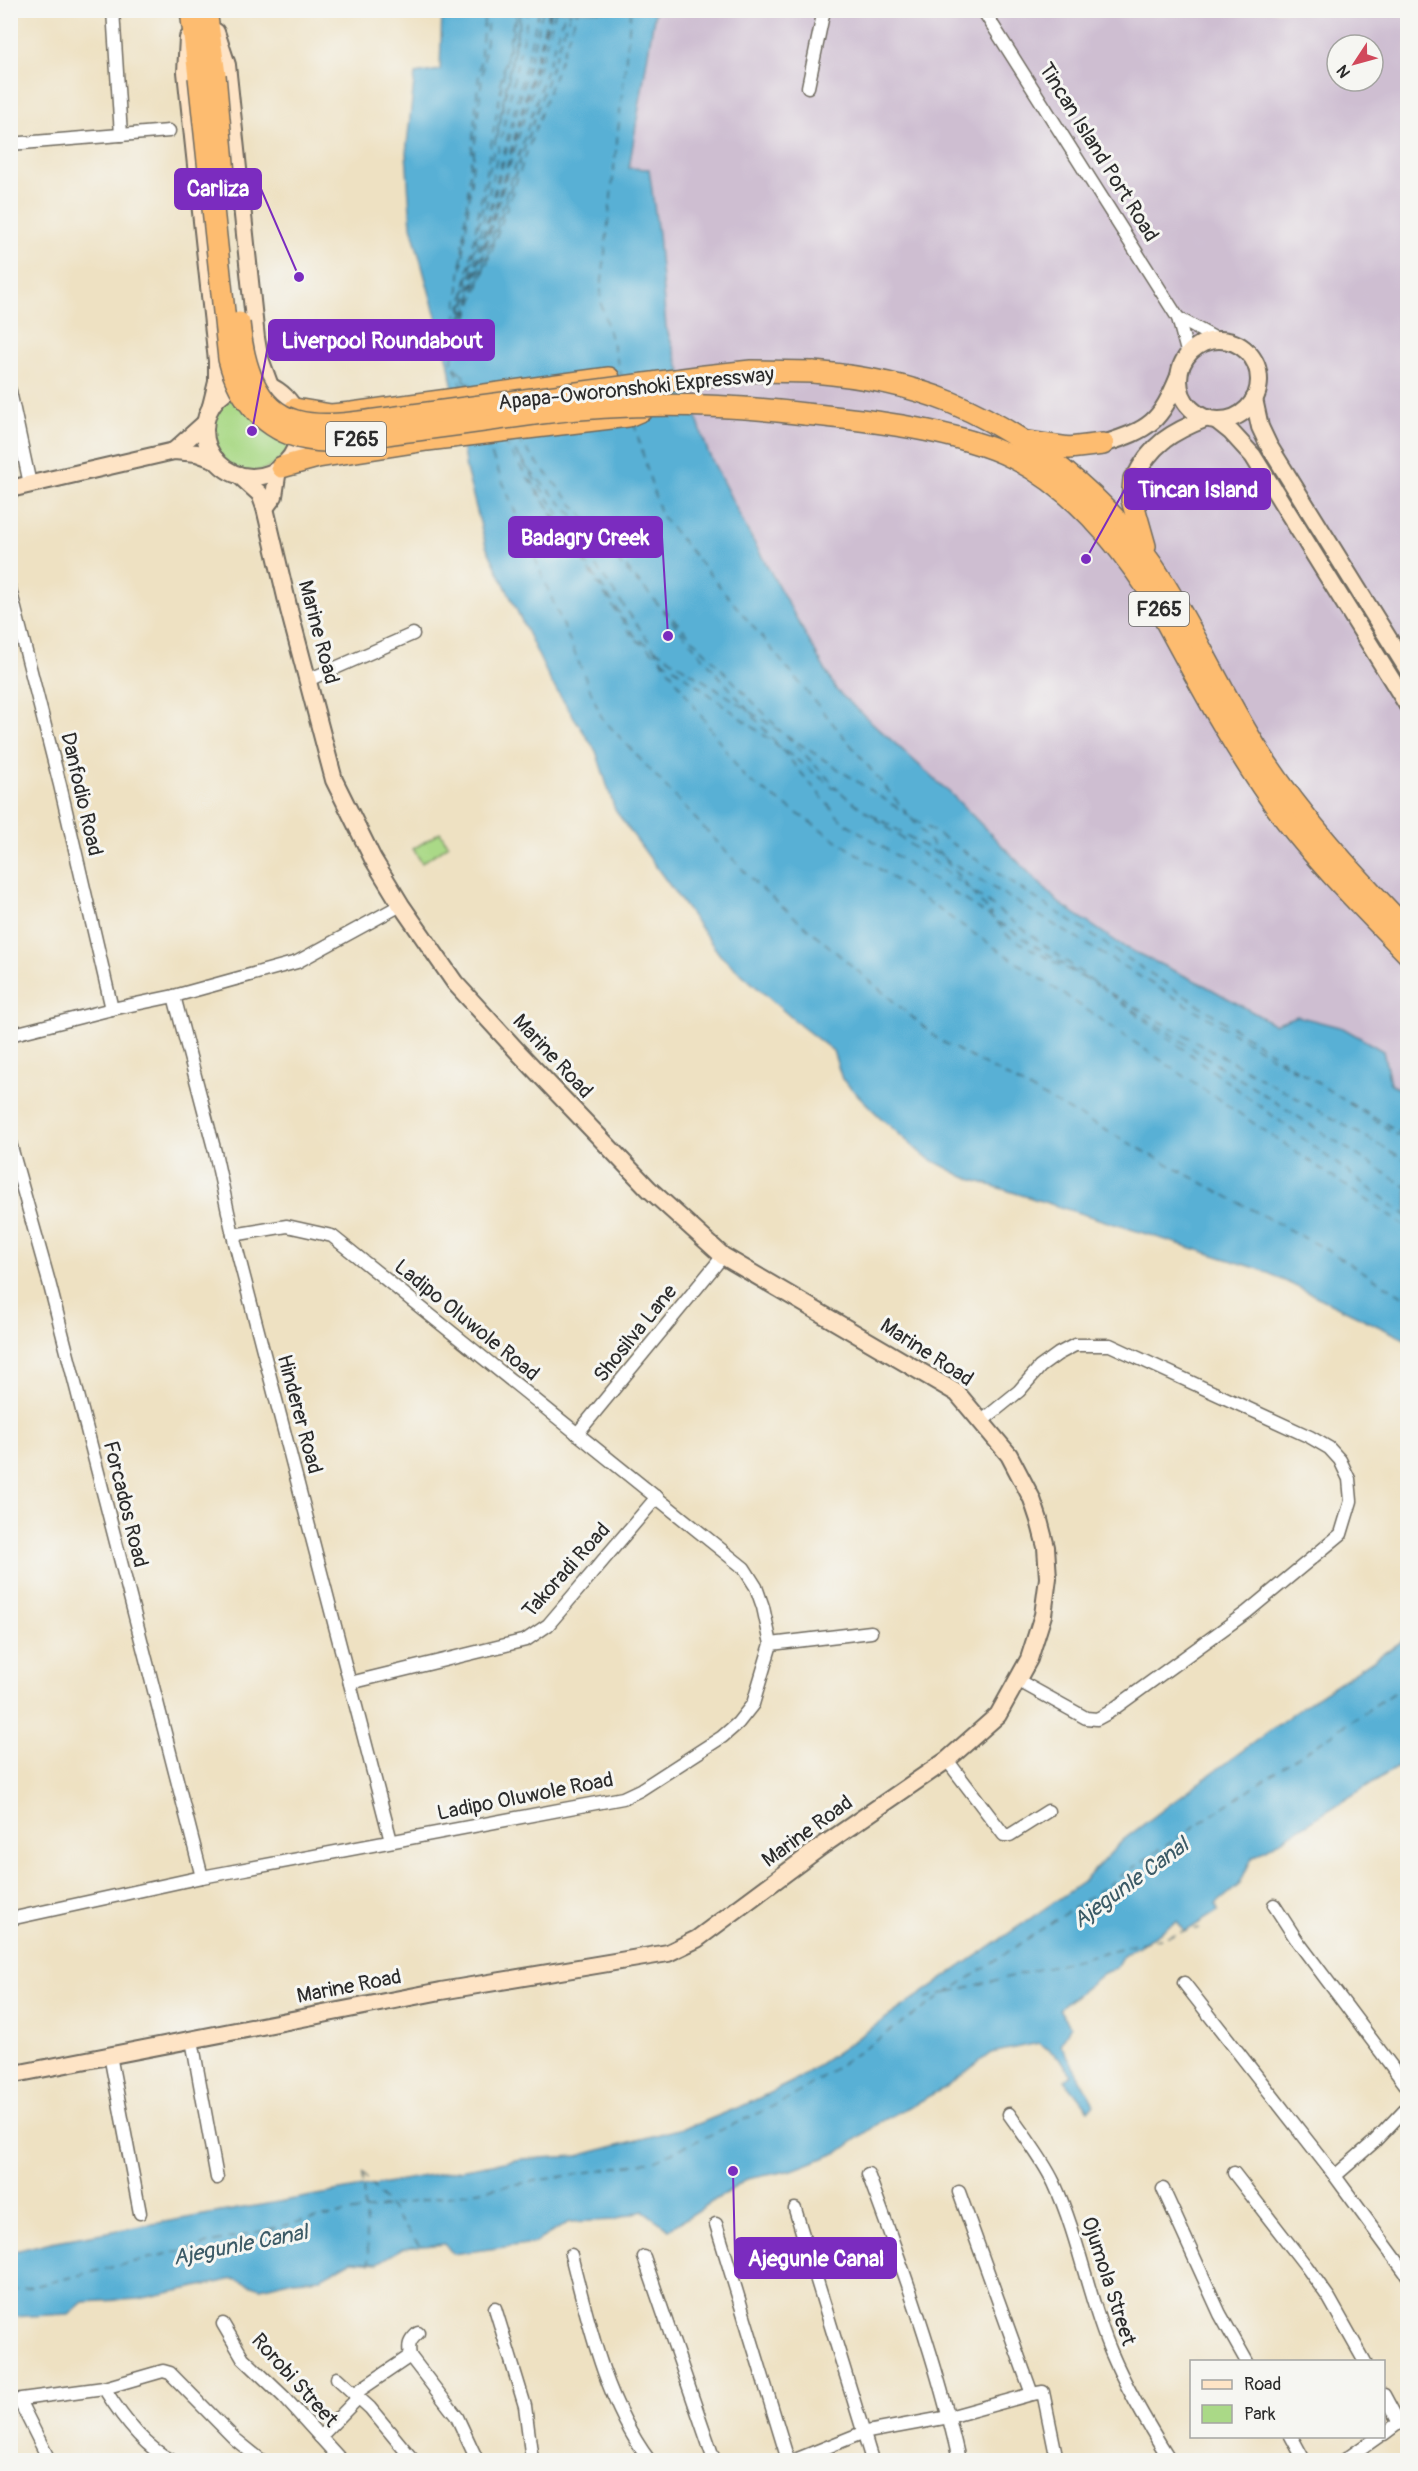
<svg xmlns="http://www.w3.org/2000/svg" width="1418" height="2471" font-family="Pangolin,sans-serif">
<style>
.industrial{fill:#cebed1;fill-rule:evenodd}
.green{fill:#aad987;stroke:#6a8259;stroke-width:1.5}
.water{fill:#58b0d5;stroke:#426e80;stroke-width:1.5}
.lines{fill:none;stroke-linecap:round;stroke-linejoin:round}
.ferry{stroke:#3b5a66;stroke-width:1.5;stroke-dasharray:8 6;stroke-linecap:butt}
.street-casing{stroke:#6f6b60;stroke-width:15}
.secondary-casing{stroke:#6f6b60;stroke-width:20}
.highway-casing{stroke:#6f6b60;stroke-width:24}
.street{stroke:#fff;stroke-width:12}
.secondary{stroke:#fee4c6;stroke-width:16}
.highway{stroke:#fdbc70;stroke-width:21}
.highway-bridge-casing{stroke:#6f6b60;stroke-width:24;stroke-linecap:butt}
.highway-bridge{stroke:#fdbc70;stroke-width:21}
.labels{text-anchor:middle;stroke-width:6;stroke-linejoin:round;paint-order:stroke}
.shield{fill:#f6f6f2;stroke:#686867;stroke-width:1.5}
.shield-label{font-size:20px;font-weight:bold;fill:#2b2b2b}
.street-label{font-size:21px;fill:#2b2b2b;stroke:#f6f6f2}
.water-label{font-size:22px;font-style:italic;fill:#3b5a66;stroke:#f6f6f2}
.leader{fill:none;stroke:#7b2cbf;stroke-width:2}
.callout-dot{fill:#7b2cbf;stroke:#f6f6f2;stroke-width:2}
.callout{fill:#7b2cbf;stroke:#7b2cbf;stroke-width:2}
.callout-label{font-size:22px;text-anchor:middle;font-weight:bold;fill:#fff}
</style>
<rect width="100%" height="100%" fill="#f6f6f2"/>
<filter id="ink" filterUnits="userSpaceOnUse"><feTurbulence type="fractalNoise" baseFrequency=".0167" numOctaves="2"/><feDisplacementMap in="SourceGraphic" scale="12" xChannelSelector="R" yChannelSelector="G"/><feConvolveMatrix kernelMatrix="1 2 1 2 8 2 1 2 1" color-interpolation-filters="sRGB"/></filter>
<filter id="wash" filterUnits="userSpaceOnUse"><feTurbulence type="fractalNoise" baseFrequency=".008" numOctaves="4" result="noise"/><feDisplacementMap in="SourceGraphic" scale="24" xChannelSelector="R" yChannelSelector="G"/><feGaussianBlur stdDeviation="1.35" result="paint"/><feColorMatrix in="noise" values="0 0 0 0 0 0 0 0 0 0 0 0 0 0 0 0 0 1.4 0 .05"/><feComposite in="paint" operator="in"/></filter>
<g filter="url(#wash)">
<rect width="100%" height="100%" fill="#eee1c2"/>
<path class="industrial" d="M 655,11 L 1407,11 L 1407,1094 L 1390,1083 L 1383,1051 L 1297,1016 L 1274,1024 L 1204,985 L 1126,948 L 1059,903 L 950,793 L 837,691 L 727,492 L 708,452 L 666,327 L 658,234 L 649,170 L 629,168 ZM 1337,45 L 1373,45 L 1373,81 L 1337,81 Z"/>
<g class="green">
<path d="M 233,393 L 273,395 C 286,405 289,418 292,435 C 293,443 287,453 281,459 C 239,501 177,429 233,393 Z"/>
<path d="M 440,832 L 448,845 L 422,863 L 413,849 Z"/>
</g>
<g class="water">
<path d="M 442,11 L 655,11 L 629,168 L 649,169 L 658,234 L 666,327 L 708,452 L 746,528 L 837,691 L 950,793 L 1059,903 L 1126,948 L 1204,985 L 1274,1024 L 1297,1016 L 1343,1028 L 1383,1051 L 1390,1083 L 1407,1094 L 1407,1340 L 1262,1270 L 964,1177 L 924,1156 L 880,1117 L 842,1079 L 833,1051 L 801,1026 L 720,955 L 615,810 L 596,751 L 551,682 L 486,546 L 466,469 L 448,360 L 411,226 L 406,153 L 415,74 L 440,70 Z"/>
<path d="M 1407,1638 L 1407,1761 L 1252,1858 L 1239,1885 L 1216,1904 L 1218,1911 L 1185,1932 L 1177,1921 L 1123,1956 L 1116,1968 L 1104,1973 L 1059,2009 L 1070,2026 L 1061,2045 L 1094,2104 L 1089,2110 L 1065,2080 L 1071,2075 L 1061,2059 L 1039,2043 L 991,2053 L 944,2088 L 882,2121 L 839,2152 L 792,2170 L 748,2179 L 669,2229 L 642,2210 L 615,2220 L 569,2222 L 534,2243 L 453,2254 L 445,2244 L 403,2248 L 378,2263 L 351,2261 L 321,2278 L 293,2280 L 261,2288 L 234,2279 L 139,2299 L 83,2302 L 69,2314 L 11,2317 L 11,2252 L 51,2242 L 521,2159 L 577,2156 L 698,2124 L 747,2104 L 798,2079 L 1083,1882 L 1123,1840 L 1189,1790 L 1303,1706 Z"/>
</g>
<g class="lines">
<g class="ferry">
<path d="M 500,84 L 516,10"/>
<path d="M 521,113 L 549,10"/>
<path d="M 497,138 L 522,10"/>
<path d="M 510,153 L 551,10"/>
<path d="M 495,208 L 510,155"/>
<path d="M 484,246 L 494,210"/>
<path d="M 484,249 L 552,10"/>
<path d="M 462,269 L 489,10"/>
<path d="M 473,277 L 539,10"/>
<path d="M 478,285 L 571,10"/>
<path d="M 472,289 L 484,248"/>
<path d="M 463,299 L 507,56 L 518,10"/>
<path d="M 461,311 L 462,301"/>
<path d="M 462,317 L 529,10"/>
<path d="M 462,327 L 556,10"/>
<path d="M 463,330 L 578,10"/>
<path d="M 456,345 L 543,10"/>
<path d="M 454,351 L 521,10"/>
<path d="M 453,357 L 566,10"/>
<path d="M 455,367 L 470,387"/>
<path d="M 459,371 L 473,387"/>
<path d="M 622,378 L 600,300 L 631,10"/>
<path d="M 463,388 L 452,362 L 485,10"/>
<path d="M 634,423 L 660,514 L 906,812"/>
<path d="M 517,439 L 777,744"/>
<path d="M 507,440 L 745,778 L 1408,1228"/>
<path d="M 486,442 L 602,718 L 757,885 L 939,1040 L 1334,1254 L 1408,1299"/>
<path d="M 504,442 L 633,637 L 658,656"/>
<path d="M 521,458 L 531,472 L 640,585"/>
<path d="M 530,479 L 635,636 L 651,647"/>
<path d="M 663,608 L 780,730"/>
<path d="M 655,649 L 744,707"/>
<path d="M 662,659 L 1408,1217"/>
<path d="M 751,712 L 1408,1142"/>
<path d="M 786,735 L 839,790"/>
<path d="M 782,750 L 841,820 L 1097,986"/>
<path d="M 871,814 L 1301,1074"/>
<path d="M 911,818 L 942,856"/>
<path d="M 945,860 L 967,886"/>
<path d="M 972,892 L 992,916"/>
<path d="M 997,922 L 1008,936 L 1085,979"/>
<path d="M 1110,993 L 1408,1161"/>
<path d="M 1121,1002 L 1408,1188"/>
<path d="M 1349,1102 L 1408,1137"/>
<path d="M 950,1992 L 1199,1928"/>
<path d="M 926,1998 L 945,1993"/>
<path d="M 362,2173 L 420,2246"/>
<path d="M 362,2175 L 369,2264"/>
<path d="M 10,2292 L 307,2220 L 653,2161 L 789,2099 L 1408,1683"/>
<path d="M 10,2339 L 11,2339"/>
</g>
</g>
</g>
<g filter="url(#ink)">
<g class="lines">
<defs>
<g id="street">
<path d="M 113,10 L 121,135"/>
<path d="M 983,10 L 1178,318 L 1188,355"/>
<path d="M 808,87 L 824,10"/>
<path d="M 10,144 L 169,131"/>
<path d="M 1178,318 L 1220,341"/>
<path d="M 10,391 L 30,484"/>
<path d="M 10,589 L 60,785 L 112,1009"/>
<path d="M 308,680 L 413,634"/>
<path d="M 174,996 L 215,1152 L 233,1235 L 391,1841"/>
<path d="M 10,1035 L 112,1009 L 174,996 L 297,962 L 401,905"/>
<path d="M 10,1143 L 49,1282 L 202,1877"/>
<path d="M 982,1421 L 1019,1391 L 1040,1367 L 1058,1354 L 1075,1345 L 1110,1345 L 1310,1437 L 1329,1448 L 1340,1460 L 1349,1479 L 1351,1501 L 1341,1534 L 1247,1612 L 1108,1713 L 1097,1719 L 1086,1718 L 1019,1681"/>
<path d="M 577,1434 L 723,1256"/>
<path d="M 771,1644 L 871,1632"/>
<path d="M 350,1683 L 526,1640 L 548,1625 L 657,1497"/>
<path d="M 947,1760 L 1004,1835 L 1010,1835 L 1048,1811"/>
<path d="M 1274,1905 L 1296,1939 L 1408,2088"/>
<path d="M 10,1919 L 202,1877 L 623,1798 L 640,1790 L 722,1737 L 738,1723 L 753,1704 L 771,1644 L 763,1607 L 756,1587 L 744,1568 L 332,1236 L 287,1226 L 233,1235"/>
<path d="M 1184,1983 L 1335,2176 L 1408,2276"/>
<path d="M 192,2040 L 217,2178"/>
<path d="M 110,2055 L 140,2213"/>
<path d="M 1009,2114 C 1025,2137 1042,2158 1054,2183 C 1079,2237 1088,2298 1111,2352 C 1127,2390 1148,2425 1170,2460"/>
<path d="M 1234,2173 L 1306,2266 L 1329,2298 L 1365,2362"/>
<path d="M 868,2174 C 903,2268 937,2362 959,2460"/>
<path d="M 1335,2176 L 1374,2142 L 1408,2106"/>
<path d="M 1163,2189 L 1220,2314 L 1247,2362"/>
<path d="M 959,2192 L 1032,2394 L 1043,2392 L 1057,2460"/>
<path d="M 795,2209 L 872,2460"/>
<path d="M 716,2224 L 788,2460"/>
<path d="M 571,2255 C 589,2325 606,2402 649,2460"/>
<path d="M 644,2257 L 714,2460"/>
<path d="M 495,2308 L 525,2406 L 532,2460"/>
<path d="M 223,2324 L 243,2358 L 284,2397 L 341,2460"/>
<path d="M 410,2356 L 457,2417 L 477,2460"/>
<path d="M 337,2378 L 370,2408 L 413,2460"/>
<path d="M 104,2388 C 120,2414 144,2447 171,2460"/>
<path d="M 354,2394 L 410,2356 C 408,2345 409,2341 418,2333"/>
<path d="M 1384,2395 L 1399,2423"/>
<path d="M 1384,2434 L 1408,2416"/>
<path d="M 1291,2436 L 1304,2460"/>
<path d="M 320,2437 L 358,2398"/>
<path d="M 49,2460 L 20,2402 L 21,2399 L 104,2388 L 163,2371 L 170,2373 L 235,2439 L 261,2460"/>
<path d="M 795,2460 L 862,2433 L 949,2417 L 1032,2394"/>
<path d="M 1345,2460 L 1379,2436"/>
</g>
<g id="secondary">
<path d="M 216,32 L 227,65 L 256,338 L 259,356 L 270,386"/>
<path d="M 188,38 L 186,72 L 217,361 L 217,382 L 211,406"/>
<circle cx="1219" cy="380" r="40"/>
<circle cx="252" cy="430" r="47"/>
<path d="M 1254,399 L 1260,427 L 1269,446 L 1408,670"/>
<path d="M 1216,420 L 1231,432 L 1253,456 L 1408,706"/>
<path d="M 1103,444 C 1151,429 1160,422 1179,376"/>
<path d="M 174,451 L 205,423"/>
<path d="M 1134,479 C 1151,444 1171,432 1207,418"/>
<path d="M 10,489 L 174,451 L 197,453 L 216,460"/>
<path d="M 265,508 L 274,496 L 278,469"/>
<path d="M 10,2075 L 441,1991 L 668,1953 L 697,1939 L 822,1846 L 947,1760 L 998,1715 L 1029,1659 L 1043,1615 L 1048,1578 L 1046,1547 L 1039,1520 L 1032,1499 L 1009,1455 L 957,1393 L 723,1256 L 649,1189 L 520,1054 L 455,983 L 401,905 L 373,859 L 334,780 L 289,610 L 265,508 L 260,494 L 239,475"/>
</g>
<g id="highway">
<path d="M 191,10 L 199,77"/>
<path d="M 206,10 L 215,75"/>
<path d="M 813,372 C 860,376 906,384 950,402 C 1026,433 1106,497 1152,565 C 1191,623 1218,687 1255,746 C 1298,814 1352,873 1408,931"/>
<path d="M 295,409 L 331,415 L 352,413 L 609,378"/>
<path d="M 805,414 C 868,420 958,430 1014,458 C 1072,488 1115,539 1150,592 C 1192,669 1232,748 1285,819 C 1322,867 1366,910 1408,954"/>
<path d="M 1027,442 L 1069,448 L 1103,444"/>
<path d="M 282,467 L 318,457 L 427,440 L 628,416 L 642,410"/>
<path d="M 1134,479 L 1132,500 L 1145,546"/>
</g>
</defs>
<use href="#street" class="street-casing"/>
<use href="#secondary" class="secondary-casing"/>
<use href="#highway" class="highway-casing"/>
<use href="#street" class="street"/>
<use href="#secondary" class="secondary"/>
<use href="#highway" class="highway"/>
<defs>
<g id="highway-bridge">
<path d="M 215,75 L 225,185"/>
<path d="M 199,77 L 229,359 C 239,399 265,431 307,439 C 335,445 365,437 393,433 C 442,427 492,420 541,413 C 629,402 717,403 805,414"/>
<path d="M 239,323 C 243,361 254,410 296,421 C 322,428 349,423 375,420 L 705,376 L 751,371 L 813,372"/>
</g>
</defs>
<use href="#highway-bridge" class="highway-bridge-casing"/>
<use href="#highway-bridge" class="highway-bridge"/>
</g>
</g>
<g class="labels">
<g class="shield">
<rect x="326" y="422" width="60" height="34" rx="4.5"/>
<rect x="1129" y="592" width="60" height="34" rx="4.5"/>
</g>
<g class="shield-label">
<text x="356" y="446">F265</text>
<text x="1159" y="616">F265</text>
</g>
<g class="street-label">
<text transform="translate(1099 152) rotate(58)" y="7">Tincan Island Port Road</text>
<text transform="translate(636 388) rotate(-6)" y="7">Apapa-Oworonshoki Expressway</text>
<text transform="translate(319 632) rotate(75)" y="7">Marine Road</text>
<text transform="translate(82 794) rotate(77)" y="7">Danfodio Road</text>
<text transform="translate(553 1056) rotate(47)" y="7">Marine Road</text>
<text transform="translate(467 1320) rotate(39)" y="7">Ladipo Oluwole Road</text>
<text transform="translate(635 1333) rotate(-51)" y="7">Shosilva Lane</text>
<text transform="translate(927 1352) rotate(33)" y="7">Marine Road</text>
<text transform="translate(300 1414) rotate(75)" y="7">Hinderer Road</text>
<text transform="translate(126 1504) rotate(76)" y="7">Forcados Road</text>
<text transform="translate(566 1570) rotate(-48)" y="7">Takoradi Road</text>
<text transform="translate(525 1796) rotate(-11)" y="7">Ladipo Oluwole Road</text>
<text transform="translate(807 1831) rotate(-36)" y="7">Marine Road</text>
<text transform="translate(349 1986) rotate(-11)" y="7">Marine Road</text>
<text transform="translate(1109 2281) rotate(72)" y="7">Ojumola Street</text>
<text transform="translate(295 2380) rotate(48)" y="7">Rorobi Street</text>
</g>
<g class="water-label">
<text transform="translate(1130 1882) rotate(-36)" y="8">Ajegunle Canal</text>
<text transform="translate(240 2244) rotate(-11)" y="8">Ajegunle Canal</text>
</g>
</g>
<path class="leader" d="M299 277L261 189M252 431L269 340M1086 559L1125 489M668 636L662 537M733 2171L735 2258"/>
<g class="callout-dot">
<circle cx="299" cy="277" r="6"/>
<circle cx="252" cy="431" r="6"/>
<circle cx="1086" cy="559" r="6"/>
<circle cx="668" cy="636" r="6"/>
<circle cx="733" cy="2171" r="6"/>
</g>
<g class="callout">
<rect x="175" y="169" width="86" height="40" rx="6"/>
<rect x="269" y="320" width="225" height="40" rx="6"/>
<rect x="1125" y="469" width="145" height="40" rx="6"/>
<rect x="509" y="517" width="153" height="40" rx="6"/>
<rect x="735" y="2238" width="161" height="40" rx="6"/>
</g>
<g class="callout-label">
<text x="218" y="196">Carliza</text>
<text x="382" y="348">Liverpool Roundabout</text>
<text x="1198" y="497">Tincan Island</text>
<text x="585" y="545">Badagry Creek</text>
<text x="816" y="2266">Ajegunle Canal</text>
</g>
<rect width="1418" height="2471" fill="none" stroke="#f6f6f2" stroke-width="36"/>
<rect x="1190" y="2360" width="195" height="78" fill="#f6f6f2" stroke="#a5a5a2" stroke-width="1.5"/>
<rect x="1202" y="2380" width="30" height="9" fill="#fee4c6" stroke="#a5a5a2" stroke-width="1.5"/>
<text x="1244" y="2390" font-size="18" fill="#2b2b2b">Road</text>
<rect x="1202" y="2405" width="30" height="18" fill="#aad987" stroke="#a5a5a2" stroke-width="1.5"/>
<text x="1244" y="2420" font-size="18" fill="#2b2b2b">Park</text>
<g transform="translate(1355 63) rotate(234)"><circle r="28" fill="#f6f6f2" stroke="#a5a5a2" stroke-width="1.5"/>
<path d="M0-4.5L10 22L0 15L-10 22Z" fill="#d1495b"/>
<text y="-9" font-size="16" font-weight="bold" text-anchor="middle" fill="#2b2b2b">N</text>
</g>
</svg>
